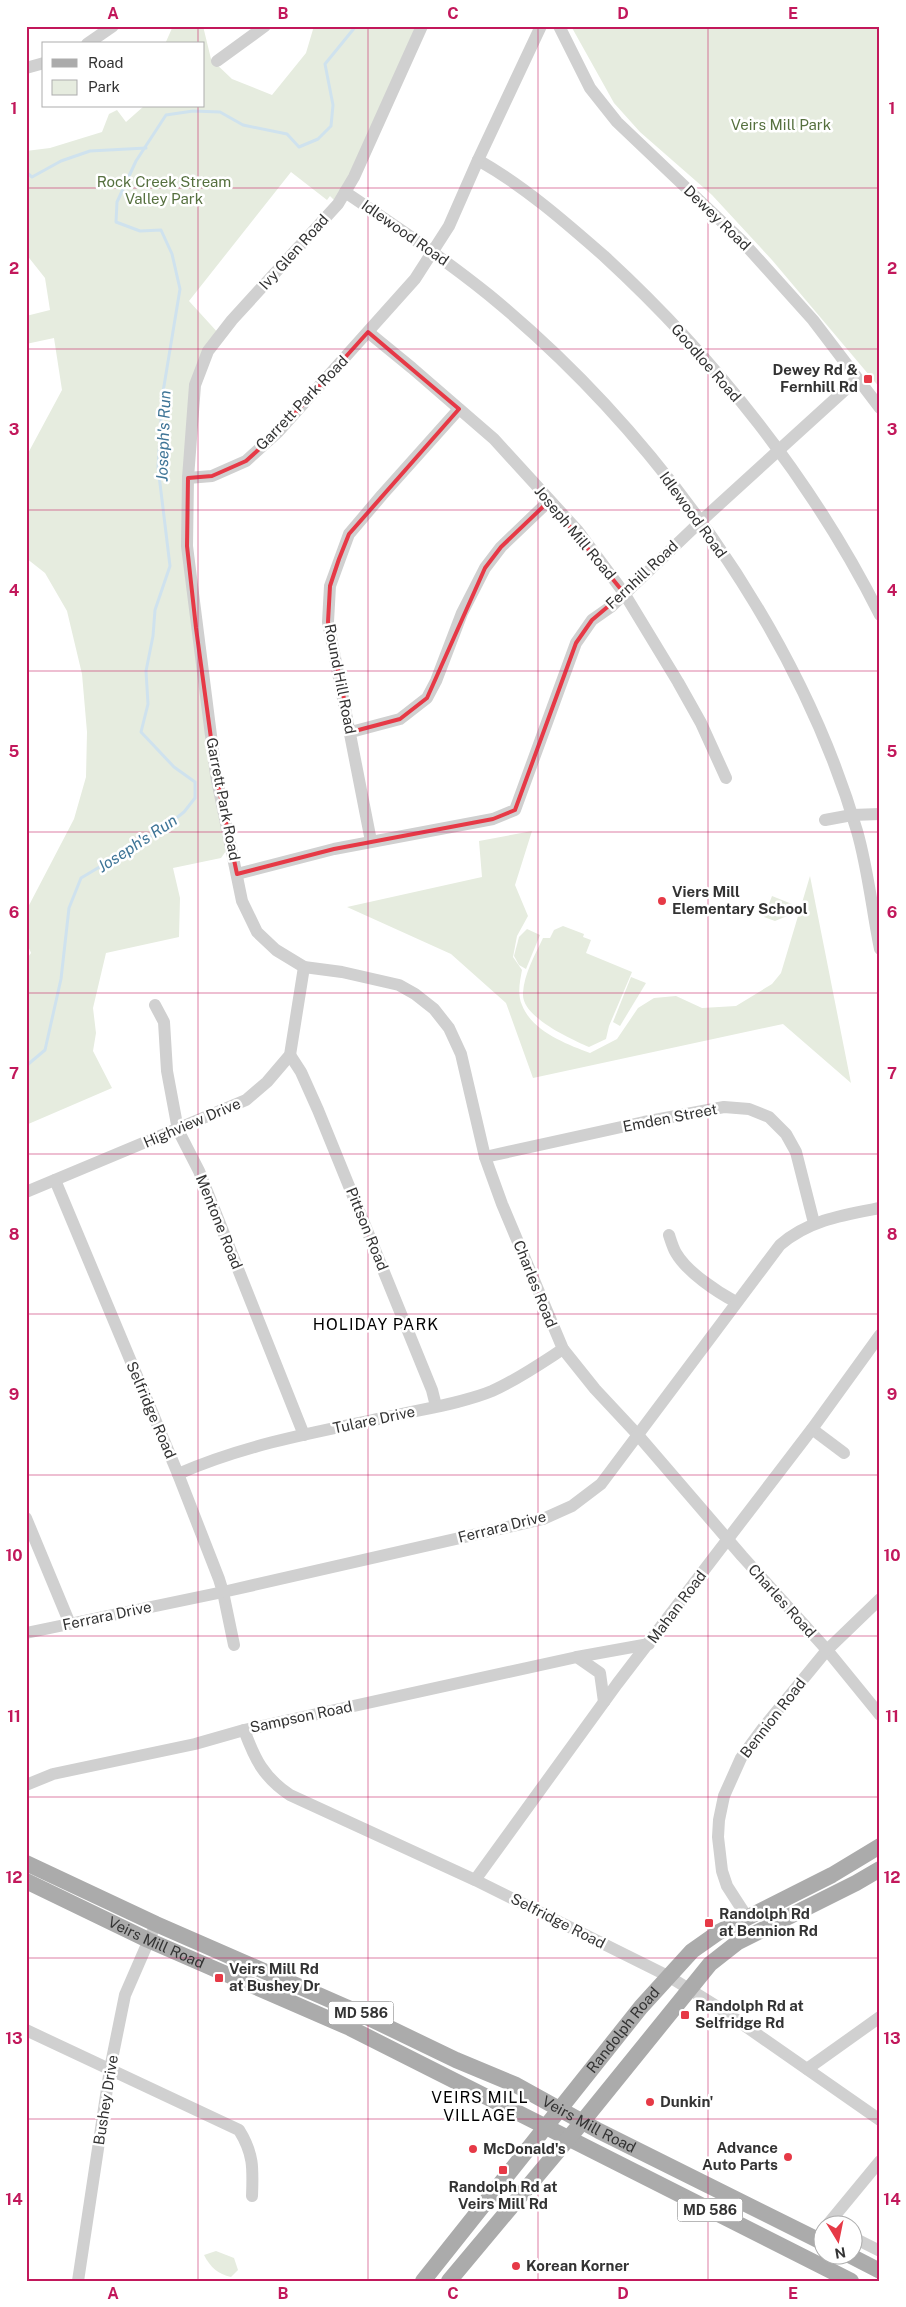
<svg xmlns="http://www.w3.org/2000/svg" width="906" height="2307" font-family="'Public Sans',sans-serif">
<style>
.green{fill:#e6ecdf}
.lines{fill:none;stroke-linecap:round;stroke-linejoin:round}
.stream{stroke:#cfe2ee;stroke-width:3}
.minor{stroke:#d0d0d0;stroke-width:12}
.major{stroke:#ababab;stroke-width:16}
.marked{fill:none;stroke:#e63946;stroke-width:4;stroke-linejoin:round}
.grid{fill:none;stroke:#c2185b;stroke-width:1;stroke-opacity:0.55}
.poi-dot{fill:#e63946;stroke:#fff;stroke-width:2}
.labels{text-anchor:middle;stroke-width:5;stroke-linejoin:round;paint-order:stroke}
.shield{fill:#fff;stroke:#707070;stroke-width:1}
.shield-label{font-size:14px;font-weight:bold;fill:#333}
.park-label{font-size:15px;fill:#56703f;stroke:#fff}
.street-label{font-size:15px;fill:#333;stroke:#fff}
.poi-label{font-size:15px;font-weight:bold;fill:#333;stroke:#fff;text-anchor:start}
.water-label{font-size:16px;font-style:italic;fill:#3f7597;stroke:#fff}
.neighbourhood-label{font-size:16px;letter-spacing:1px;fill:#000;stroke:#fff}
.neatline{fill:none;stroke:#c2185b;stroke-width:2}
.grid-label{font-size:16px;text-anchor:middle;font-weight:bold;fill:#c2185b}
</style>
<rect width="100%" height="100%" fill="#fff"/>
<g class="green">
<path d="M 173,26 L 203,26 L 211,59 L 232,79 L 272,95 L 306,53 L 314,26 L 422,26 L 338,204 L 330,196 L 327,200 L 291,172 L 189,301 L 220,335 L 195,385 L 187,546 L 231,844 L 221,858 L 173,868 L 180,898 L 179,937 L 106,953 L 93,1008 L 96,1033 L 93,1051 L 112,1088 L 26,1125 L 26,960 L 31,953 L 26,941 L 26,911 L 74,819 L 86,777 L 87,732 L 82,674 L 67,611 L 45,573 L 26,558 L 26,457 L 62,390 L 54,338 L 26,344 L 26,316 L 50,310 L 45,278 L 26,254 L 26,151 L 50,148 L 102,132 L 109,114 L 117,110 L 126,122 L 144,106 L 204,106 L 204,44 L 165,44 Z"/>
<path d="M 571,26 L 880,26 L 880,388 L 772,260 L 712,195 L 640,132 L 614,103 Z"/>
<path d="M 532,831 L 515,885 L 528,916 L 517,936 L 513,957 L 522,970 C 520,981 517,994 522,1005 C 532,1031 566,1044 590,1053 L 617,1039 L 638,1008 L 654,998 L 676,996 L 702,1008 L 736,1006 L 772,984 L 781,973 L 810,876 L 851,1083 L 783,1024 L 533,1078 L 506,1003 L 451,954 L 347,907 L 482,877 L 479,841 Z"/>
<path d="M 772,896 L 792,904 L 787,916 L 775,921 L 764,917 Z"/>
<path d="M 563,926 L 584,934 L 583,937 L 591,940 L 586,953 L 632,972 L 609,1026 L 606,1039 L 589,1047 C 571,1039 521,1017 523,993 C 524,974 535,955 543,938 L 550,938 L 554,930 Z"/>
<path d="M 527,929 L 540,935 L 526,969 L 519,965 L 514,956 L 519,937 Z"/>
<path d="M 631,977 L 646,983 L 620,1026 L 613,1022 Z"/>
<path d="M 216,2251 L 234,2258 L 238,2270 L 231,2277 C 218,2274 210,2267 204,2255 Z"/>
</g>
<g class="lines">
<g class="stream">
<path d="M 26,172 L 32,177 L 61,161 L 90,151 L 146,148"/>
<path d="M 26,1066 L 45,1050 L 61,979 L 69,908 L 81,878 L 160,831 L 184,812 L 195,798 L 195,782 L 174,767 L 141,732 L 148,704 L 146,671 L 153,636 L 155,610 L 170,566 L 158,467 L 163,392 L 180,289 L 172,254 L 161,230 L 140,231 L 116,222 L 117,202 L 136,161 L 166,115 L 193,111 L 220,112 L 243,125 L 287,134 L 299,147 L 318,139 L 331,126 L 333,105 L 325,64 L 356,26"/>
</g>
<g class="minor">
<path d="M 422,26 L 354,177 L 338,204 L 232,320 L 208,351 L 195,385 L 188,478 L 187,546 L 216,775 L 242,901 L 257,932 L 276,950 L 304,967 L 342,972 L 399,985 L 415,994 L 434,1009 L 449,1028 L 461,1054 L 485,1157 L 502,1204 L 563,1349 L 595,1389 L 637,1434 L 742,1556 L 827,1650 L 880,1715"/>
<path d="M 559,26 L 590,88 L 617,122 L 741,240 L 813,320 L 880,408"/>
<path d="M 87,44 L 113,26"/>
<path d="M 217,61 L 265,26"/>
<path d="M 26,68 L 44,63"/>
<path d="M 478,160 C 524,186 564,221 604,256 C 715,358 812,480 880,615"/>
<path d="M 345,192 C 394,225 443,258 489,295 C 652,429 797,627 857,831 C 868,869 872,910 880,949"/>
<path d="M 368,332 L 412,368 L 494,439 L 578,531 L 624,593 L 678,682 L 701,723 L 726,778"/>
<path d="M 188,478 L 212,476 L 246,461 L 278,432 L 415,279 L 449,226 L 478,160 L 541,26"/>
<path d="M 351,732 L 400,719 L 427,698 L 436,681 L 462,613 L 485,568 L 501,547 L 549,501"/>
<path d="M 825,820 L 852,815 L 880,814"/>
<path d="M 371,841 L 328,622 L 330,586 L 349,534 L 382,495 L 459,409"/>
<path d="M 237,874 L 334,849 L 493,819 L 515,810 L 576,643 L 592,620 L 612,606 L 701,521 L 857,379"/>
<path d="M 155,1005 L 164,1022 L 167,1071 L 178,1130 L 199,1171 L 304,1435"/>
<path d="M 290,1055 L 301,1072 L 318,1110 L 432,1390 L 436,1406"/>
<path d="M 485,1157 L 644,1122 L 724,1107 L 749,1109 L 769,1117 L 786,1134 L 796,1152 L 814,1223"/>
<path d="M 55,1180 L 178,1474 L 219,1579 L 223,1592 L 234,1645"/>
<path d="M 26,1192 L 246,1100 L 267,1082 L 290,1055 L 304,967"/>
<path d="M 669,1235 C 671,1241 673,1248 676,1253 C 687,1272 717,1292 736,1302"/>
<path d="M 812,1429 L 844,1453"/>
<path d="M 178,1474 C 246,1444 320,1431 393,1416 C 423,1409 463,1403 492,1391 C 517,1380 540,1364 563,1349"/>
<path d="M 26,1518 L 70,1624"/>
<path d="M 26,1633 L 223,1592 L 543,1519 L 572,1506 L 601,1484 L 780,1245 C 809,1220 843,1215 880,1208"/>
<path d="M 577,1657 L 600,1673 L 604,1702"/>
<path d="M 244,1730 C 255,1759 263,1777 290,1795 L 475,1880 L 668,1976 L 718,2007 L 880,2120"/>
<path d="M 26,1785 L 53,1774 L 195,1744 L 244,1730 L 577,1657 L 649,1644"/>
<path d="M 475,1880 L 617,1684 L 812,1429 L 880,1335"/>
<path d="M 747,1917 L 727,1886 L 722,1871 L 718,1837 L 719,1820 L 724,1796 L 741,1758 L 763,1728 L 827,1650 L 880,1599"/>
<path d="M 26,2030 L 239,2130 C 254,2154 253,2169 252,2196"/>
<path d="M 807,2069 L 880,2017"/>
<path d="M 828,2224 L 880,2161"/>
<path d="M 854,2238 L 880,2251"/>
<path d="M 78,2281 L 110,2069 L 125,1995 L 152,1933"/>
</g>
<g class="major">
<path id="s1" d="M 26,1863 L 156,1924 L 346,2007 L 456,2060 L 516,2085 L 599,2131 L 824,2243"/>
<path id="s2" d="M 26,1881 L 148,1940 L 350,2028 L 851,2281"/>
<path d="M 847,2254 L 880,2271"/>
<path id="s3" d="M 423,2281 L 641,2007 L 692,1951 L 719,1932 L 832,1875 L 880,1846"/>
<path d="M 449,2281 L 583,2121 L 710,1964 L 738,1942 L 856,1883 L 880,1869"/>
</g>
</g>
<path class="marked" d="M 368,332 L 459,409 L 349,534 L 339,559 L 330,586 L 328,622 L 351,732 L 400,719 L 427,698 L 485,568 L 501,547 L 549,501 L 624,593 L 592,620 L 576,643 L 515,810 L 493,819 L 334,849 L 237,874 L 216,775 L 196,628 L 187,546 L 188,478 L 212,476 L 246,461 L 278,432 Z"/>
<path class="grid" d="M 198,26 L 198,44M 368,26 L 368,2281M 538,26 L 538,2281M 708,26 L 708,2281M 198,106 L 198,2281M 26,188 L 880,188M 26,349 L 880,349M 26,510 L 880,510M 26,671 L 880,671M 26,832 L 880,832M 26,993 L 880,993M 26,1154 L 880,1154M 26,1314 L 880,1314M 26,1475 L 880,1475M 26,1636 L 880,1636M 26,1797 L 880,1797M 26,1958 L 880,1958M 26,2119 L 880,2119"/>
<g class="poi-dot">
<rect x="863" y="374" width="10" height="10" rx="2.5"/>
<circle cx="662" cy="901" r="5"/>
<rect x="704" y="1918" width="10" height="10" rx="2.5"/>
<rect x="214" y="1973" width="10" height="10" rx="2.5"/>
<rect x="680" y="2010" width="10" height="10" rx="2.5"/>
<circle cx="650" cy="2102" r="5"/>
<circle cx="473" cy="2149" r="5"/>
<circle cx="788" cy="2157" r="5"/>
<rect x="498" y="2165" width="10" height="10" rx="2.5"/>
<circle cx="516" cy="2266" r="5"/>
</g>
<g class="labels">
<g class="shield">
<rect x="328.5" y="2001.5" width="65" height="23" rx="4"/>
<rect x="677.5" y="2198.5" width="65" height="23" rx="4"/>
</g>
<g class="shield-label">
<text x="361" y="2018">MD 586</text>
<text x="710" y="2215">MD 586</text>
</g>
<g class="park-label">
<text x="781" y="130">Veirs Mill Park</text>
<text x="164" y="187">Rock Creek Stream<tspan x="164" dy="17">Valley Park</tspan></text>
</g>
<g class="street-label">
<text transform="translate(717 218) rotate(44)" y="5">Dewey Road</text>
<text transform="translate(405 233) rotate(35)" y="5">Idlewood Road</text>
<text transform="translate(294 252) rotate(-48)" y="5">Ivy Glen Road</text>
<text transform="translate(706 363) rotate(49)" y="5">Goodloe Road</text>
<text transform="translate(302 403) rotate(-46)" y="5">Garrett Park Road</text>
<text transform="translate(693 515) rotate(54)" y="5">Idlewood Road</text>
<text transform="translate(575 533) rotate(50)" y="5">Joseph Mill Road</text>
<text transform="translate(642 575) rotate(-43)" y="5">Fernhill Road</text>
<text transform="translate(340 679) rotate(79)" y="5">Round Hill Road</text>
<text transform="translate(223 799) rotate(79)" y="5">Garrett Park Road</text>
<text transform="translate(670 1118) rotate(-11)" y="5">Emden Street</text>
<text transform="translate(192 1123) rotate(-23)" y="5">Highview Drive</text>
<text transform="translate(219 1222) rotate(68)" y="5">Mentone Road</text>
<text transform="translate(367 1229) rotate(68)" y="5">Pittson Road</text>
<text transform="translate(535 1284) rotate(68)" y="5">Charles Road</text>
<text transform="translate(151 1410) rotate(67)" y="5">Selfridge Road</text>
<text transform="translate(374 1420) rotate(-12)" y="5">Tulare Drive</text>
<text transform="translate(502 1527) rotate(-14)" y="5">Ferrara Drive</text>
<text transform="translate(782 1601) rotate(48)" y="5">Charles Road</text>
<text transform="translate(677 1607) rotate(-53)" y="5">Mahan Road</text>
<text transform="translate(107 1616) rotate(-12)" y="5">Ferrara Drive</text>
<text transform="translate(301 1717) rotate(-12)" y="5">Sampson Road</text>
<text transform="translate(773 1718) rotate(-52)" y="5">Bennion Road</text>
<text transform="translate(558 1921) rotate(27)" y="5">Selfridge Road</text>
<text dy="5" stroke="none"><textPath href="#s2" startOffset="144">Veirs Mill Road</textPath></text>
<text dy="5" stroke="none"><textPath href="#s3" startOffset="321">Randolph Road</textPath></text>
<text transform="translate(106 2100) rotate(-81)" y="5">Bushey Drive</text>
<text dy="5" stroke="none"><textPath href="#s1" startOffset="621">Veirs Mill Road</textPath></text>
</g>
<g class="poi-label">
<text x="858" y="375" text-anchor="end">Dewey Rd &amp;<tspan x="858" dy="17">Fernhill Rd</tspan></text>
<text x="672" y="897">Viers Mill<tspan x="672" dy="17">Elementary School</tspan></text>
<text x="719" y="1919">Randolph Rd<tspan x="719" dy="17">at Bennion Rd</tspan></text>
<text x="229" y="1974">Veirs Mill Rd<tspan x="229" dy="17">at Bushey Dr</tspan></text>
<text x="695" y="2011">Randolph Rd at<tspan x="695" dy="17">Selfridge Rd</tspan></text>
<text x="660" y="2107">Dunkin'</text>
<text x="778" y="2153" text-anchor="end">Advance<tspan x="778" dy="17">Auto Parts</tspan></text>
<text x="483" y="2154">McDonald's</text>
<text x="503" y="2192" text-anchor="middle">Randolph Rd at<tspan x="503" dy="17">Veirs Mill Rd</tspan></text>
<text x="526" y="2271">Korean Korner</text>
</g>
<g class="water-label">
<text transform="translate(163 436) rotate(-88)" y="6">Joseph's Run</text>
<text transform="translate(137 843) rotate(-33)" y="6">Joseph's Run</text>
</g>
<g class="neighbourhood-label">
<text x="376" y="1330">HOLIDAY PARK</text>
<text x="480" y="2103">VEIRS MILL<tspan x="480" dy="18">VILLAGE</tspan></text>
</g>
</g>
<rect width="906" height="2307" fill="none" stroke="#ffffff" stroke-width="55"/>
<rect x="42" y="42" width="162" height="65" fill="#ffffff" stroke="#adadad"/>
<rect x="52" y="59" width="25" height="8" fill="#ababab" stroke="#adadad"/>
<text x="88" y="68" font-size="15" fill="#333333">Road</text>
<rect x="52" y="80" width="25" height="15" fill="#e6ecdf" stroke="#adadad"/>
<text x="88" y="92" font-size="15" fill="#333333">Park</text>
<g transform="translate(838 2240) rotate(170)"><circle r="24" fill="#ffffff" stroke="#adadad"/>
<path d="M0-4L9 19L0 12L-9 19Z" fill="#e63946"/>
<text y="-8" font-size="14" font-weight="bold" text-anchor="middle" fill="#333333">N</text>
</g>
<rect x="28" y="28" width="850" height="2252" class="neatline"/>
<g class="grid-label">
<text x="113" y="19">A</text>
<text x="283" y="19">B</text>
<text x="453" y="19">C</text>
<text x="623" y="19">D</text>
<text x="793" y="19">E</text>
<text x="14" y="114">1</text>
<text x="892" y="114">1</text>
<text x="14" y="274">2</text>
<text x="892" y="274">2</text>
<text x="14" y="435">3</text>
<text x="892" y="435">3</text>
<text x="14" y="596">4</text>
<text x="892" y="596">4</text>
<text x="14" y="757">5</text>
<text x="892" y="757">5</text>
<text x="14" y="918">6</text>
<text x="892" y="918">6</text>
<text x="14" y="1079">7</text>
<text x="892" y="1079">7</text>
<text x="14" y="1240">8</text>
<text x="892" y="1240">8</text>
<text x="14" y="1400">9</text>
<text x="892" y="1400">9</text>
<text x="14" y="1561">10</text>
<text x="892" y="1561">10</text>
<text x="14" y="1722">11</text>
<text x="892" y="1722">11</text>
<text x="14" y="1883">12</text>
<text x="892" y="1883">12</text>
<text x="14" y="2044">13</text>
<text x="892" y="2044">13</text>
<text x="14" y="2205">14</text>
<text x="892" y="2205">14</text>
<text x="113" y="2299">A</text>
<text x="283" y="2299">B</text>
<text x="453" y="2299">C</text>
<text x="623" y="2299">D</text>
<text x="793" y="2299">E</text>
</g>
</svg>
